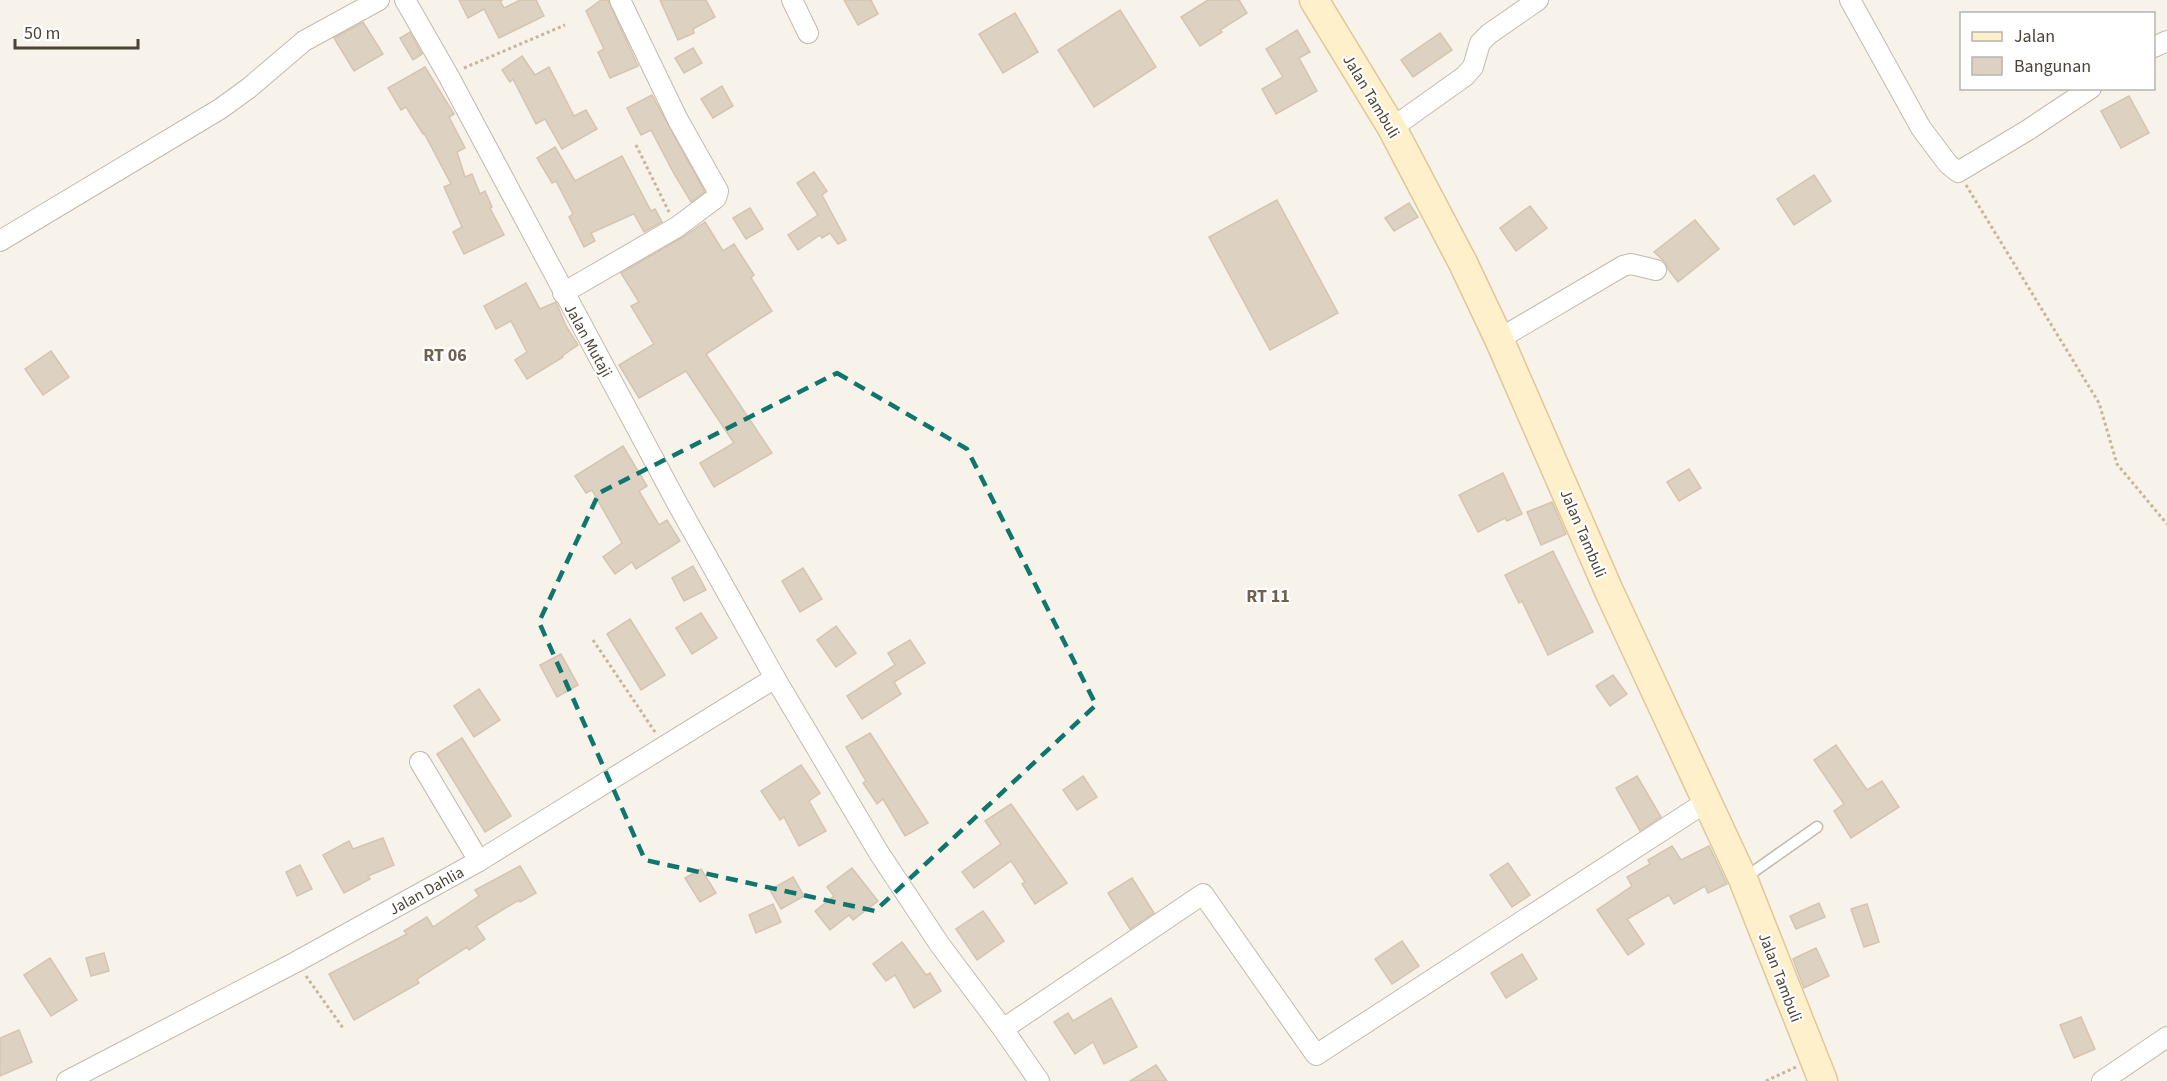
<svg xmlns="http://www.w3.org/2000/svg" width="2167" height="1081" font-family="'Source Sans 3',sans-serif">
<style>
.building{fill:#ddd1c1;stroke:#d5c5b0;stroke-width:1.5}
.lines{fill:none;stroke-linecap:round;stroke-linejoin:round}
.lane-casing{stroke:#c4baab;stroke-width:13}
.street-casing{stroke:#c4baab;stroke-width:22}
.secondary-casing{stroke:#dec897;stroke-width:31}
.path{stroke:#c7b69b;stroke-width:3;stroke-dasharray:3 3;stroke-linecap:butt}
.lane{stroke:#fff;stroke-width:10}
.street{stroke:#fff;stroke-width:20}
.secondary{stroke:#fff0cc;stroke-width:28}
.marked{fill:none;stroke:#0f766e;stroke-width:4.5;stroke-dasharray:12 8;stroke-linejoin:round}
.labels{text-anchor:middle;stroke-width:4.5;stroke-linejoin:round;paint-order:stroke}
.street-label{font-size:16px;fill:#4c4337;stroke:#fff}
.neighbourhood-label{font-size:18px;font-weight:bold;fill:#70604d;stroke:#fff}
</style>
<rect width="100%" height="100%" fill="#f7f2ea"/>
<g class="building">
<path d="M 459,0 L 503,0 L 500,1 L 504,8 L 520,0 L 536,0 L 544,16 L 499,38 L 484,9 L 468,18 Z"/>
<path d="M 601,0 L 608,0 L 638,66 L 610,78 L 598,52 L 604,49 L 586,11 Z"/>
<path d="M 660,0 L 706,0 L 715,17 L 693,29 L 694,33 L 678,40 Z"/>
<path d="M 844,0 L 871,0 L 878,14 L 858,25 Z"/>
<path d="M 1208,0 L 1239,0 L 1247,13 L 1220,30 L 1222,32 L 1200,46 L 1181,17 Z"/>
<path d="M 1120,10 L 1156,67 L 1094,107 L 1058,50 Z"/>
<path d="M 1015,13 L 1038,52 L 1003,73 L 979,34 Z"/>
<path d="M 363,22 L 383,54 L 354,71 L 334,38 Z"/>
<path d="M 1297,30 L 1310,52 L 1299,58 L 1317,91 L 1276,114 L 1262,89 L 1283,77 L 1266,49 Z"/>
<path d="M 410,32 L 422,54 L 413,60 L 400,38 Z"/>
<path d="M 1440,33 L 1452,50 L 1413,77 L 1401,60 Z"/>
<path d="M 693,48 L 702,63 L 684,73 L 675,58 Z"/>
<path d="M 522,56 L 535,75 L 549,67 L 574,116 L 586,110 L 597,129 L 562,149 L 545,119 L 536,124 L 513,79 L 510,82 L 502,70 Z"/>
<path d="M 425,67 L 454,114 L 449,117 L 465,148 L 457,152 L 465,177 L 472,174 L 480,194 L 485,191 L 492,207 L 490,208 L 504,235 L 464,254 L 453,232 L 462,227 L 444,187 L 451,184 L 424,133 L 423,134 L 406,107 L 401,110 L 388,88 Z"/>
<path d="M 722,86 L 733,106 L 713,118 L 701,99 Z"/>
<path d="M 652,95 L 705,192 L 691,202 L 673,172 L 651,130 L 641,135 L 627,108 Z"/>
<path d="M 2129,96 L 2149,133 L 2121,148 L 2101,111 Z"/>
<path d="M 555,147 L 575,181 L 622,156 L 651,211 L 655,209 L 662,222 L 644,232 L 634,214 L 631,215 L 591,233 L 595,241 L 584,247 L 569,217 L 573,214 L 556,181 L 552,183 L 537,158 Z"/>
<path d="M 814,172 L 827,191 L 822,195 L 846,240 L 838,244 L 830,233 L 822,238 L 820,235 L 798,250 L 788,235 L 818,215 L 797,183 Z"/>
<path d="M 1814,175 L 1831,201 L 1794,225 L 1777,199 Z"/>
<path d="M 1277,200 L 1338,313 L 1270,350 L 1209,237 Z"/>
<path d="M 1409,203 L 1418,217 L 1394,231 L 1385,218 Z"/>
<path d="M 1530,206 L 1547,228 L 1516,251 L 1500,228 Z"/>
<path d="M 750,208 L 763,229 L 746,239 L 733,218 Z"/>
<path d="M 1695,220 L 1719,249 L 1678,282 L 1668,269 L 1665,262 L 1654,252 Z"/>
<path d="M 705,222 L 723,251 L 734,244 L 754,275 L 751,278 L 772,311 L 706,354 L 772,453 L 714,487 L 700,463 L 734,443 L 686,371 L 639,398 L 619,365 L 654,344 L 631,306 L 639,302 L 621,273 L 683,237 Z"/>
<path d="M 526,283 L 540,309 L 556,302 L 566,326 L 578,345 L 562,356 L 563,357 L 527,379 L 515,360 L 527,352 L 511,321 L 496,329 L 484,306 Z"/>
<path d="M 51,351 L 69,377 L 43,395 L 25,369 Z"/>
<path d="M 623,446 L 647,486 L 639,491 L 659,525 L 667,520 L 680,541 L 636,569 L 632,562 L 615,574 L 603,557 L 622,543 L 592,490 L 586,493 L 575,476 Z"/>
<path d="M 1689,469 L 1701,488 L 1679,501 L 1667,482 Z"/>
<path d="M 1503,473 L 1522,514 L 1507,521 L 1505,518 L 1478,532 L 1459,495 Z"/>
<path d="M 1552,502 L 1566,534 L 1541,545 L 1527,512 Z"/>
<path d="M 1553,551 L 1593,632 L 1548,655 L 1522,601 L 1519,603 L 1505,575 Z"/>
<path d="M 693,566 L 706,590 L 684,601 L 672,578 Z"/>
<path d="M 803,568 L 822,599 L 800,612 L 782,581 Z"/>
<path d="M 701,613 L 717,638 L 692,654 L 676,628 Z"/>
<path d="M 630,619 L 665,675 L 641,690 L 607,634 Z"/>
<path d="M 836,626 L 856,653 L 836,667 L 817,640 Z"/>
<path d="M 910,640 L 925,663 L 894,682 L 901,694 L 862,719 L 847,696 L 895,665 L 888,653 Z"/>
<path d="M 561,654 L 578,685 L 557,697 L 540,665 Z"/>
<path d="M 1613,675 L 1627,694 L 1610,706 L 1596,686 Z"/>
<path d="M 479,689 L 500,720 L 474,737 L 454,706 Z"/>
<path d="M 870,733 L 928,823 L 905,836 L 883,799 L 877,804 L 863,783 L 866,781 L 846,747 Z"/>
<path d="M 462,738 L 511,816 L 485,832 L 437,754 Z"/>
<path d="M 1836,745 L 1867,790 L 1882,781 L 1899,807 L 1851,838 L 1834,811 L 1844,804 L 1814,760 Z"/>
<path d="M 801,765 L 820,793 L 809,801 L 826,831 L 799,846 L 784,817 L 780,820 L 761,791 Z"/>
<path d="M 1083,776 L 1097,797 L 1077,810 L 1063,790 Z"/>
<path d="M 1637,776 L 1661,817 L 1640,831 L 1616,788 Z"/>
<path d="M 1011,804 L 1067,883 L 1035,904 L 1022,884 L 1025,882 L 1011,861 L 974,888 L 962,872 L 1001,844 L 985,821 Z"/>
<path d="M 383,838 L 394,865 L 368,876 L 370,879 L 344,893 L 323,855 L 349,841 L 353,849 Z"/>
<path d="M 1672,846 L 1681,860 L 1709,846 L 1727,884 L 1708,893 L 1705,886 L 1674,904 L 1669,895 L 1627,919 L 1644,944 L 1628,955 L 1597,910 L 1632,886 L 1627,877 L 1650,864 L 1648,860 Z"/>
<path d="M 1508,863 L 1530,895 L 1512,907 L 1490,875 Z"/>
<path d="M 300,865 L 312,889 L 297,896 L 286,872 Z"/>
<path d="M 520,866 L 536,893 L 520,902 L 519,900 L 476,926 L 485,939 L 469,950 L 467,947 L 417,979 L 419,983 L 354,1020 L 329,974 L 407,934 L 404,931 L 427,917 L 433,927 L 479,896 L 475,890 Z"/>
<path d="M 852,868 L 878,901 L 853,920 L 849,915 L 830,930 L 815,911 L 834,896 L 827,887 Z"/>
<path d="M 701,869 L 716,893 L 700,902 L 685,878 Z"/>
<path d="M 793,877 L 804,896 L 781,909 L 770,890 Z"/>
<path d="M 1132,878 L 1154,913 L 1130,929 L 1108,893 Z"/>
<path d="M 1819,903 L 1825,917 L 1796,929 L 1790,916 Z"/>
<path d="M 773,904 L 781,922 L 756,933 L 749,915 Z"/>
<path d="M 1867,904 L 1879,942 L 1864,947 L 1851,909 Z"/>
<path d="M 983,911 L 1004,941 L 977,960 L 956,929 Z"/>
<path d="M 1402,941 L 1419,966 L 1392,984 L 1375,959 Z"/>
<path d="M 902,942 L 926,975 L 930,973 L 941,991 L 914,1008 L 895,975 L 886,981 L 873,964 Z"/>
<path d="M 1816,948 L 1829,976 L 1804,988 L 1793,959 Z"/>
<path d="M 104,953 L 109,971 L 91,976 L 86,958 Z"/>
<path d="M 1522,954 L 1537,979 L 1506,998 L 1491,973 Z"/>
<path d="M 50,958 L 77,1000 L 51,1016 L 24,975 Z"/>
<path d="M 1111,998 L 1137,1047 L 1104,1064 L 1093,1042 L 1075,1054 L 1054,1022 L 1068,1013 L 1073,1021 Z"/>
<path d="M 2081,1017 L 2095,1049 L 2074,1058 L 2060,1025 Z"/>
<path d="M 19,1030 L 32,1062 L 0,1076 L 0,1038 Z"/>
<path d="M 1156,1065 L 1167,1081 L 1130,1081 Z"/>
</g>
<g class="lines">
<defs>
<path id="lane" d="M 1743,879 L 1817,827"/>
<g id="street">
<path d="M 405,0 L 448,75 L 677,503 L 775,678 L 879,853 L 940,945 L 1003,1029 L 1203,894 L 1316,1055 L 1706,802"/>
<path d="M 792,0 L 808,33"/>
<path d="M 1850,0 L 1921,128 L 1948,164 L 1958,172 L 2028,130 L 2091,88"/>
<path d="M 2154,47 L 2167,41"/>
<path d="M 1392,128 L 1465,76 L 1473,67 L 1480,43 L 1489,34 L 1538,0"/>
<path d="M 0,241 L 220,109 L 249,88 L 304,41 L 379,0"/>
<path d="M 563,293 L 677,227 L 716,198 L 718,191 L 678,120 L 620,0"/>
<path d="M 1499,339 L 1623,266 L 1631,264 L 1656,270"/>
<path d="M 420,762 L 479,861"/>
<path d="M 1003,1029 L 1039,1081"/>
<path d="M 67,1081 L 296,962 L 479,861 L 775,678"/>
<path d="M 2102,1081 L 2167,1037"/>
</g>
<path id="secondary" d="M 1314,0 L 1392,128 L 1463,263 L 1499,339 L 1609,591 L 1743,879 L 1823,1081"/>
</defs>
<use href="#lane" class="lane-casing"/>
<use href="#street" class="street-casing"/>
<use href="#secondary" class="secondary-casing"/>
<g class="path">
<path d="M 464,68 L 565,25"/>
<path d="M 636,145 L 669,212"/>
<path d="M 1966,185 L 2099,403 L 2117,464 L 2167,524"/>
<path d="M 593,640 L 655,732"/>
<path d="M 306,976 L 343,1028"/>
<path d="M 1766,1081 L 1796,1067"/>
</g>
<use href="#lane" class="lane"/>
<use href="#street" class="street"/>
<use href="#secondary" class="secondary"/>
</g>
<path class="marked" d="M 837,373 L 967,449 L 1096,705 L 875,911 L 645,860 L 539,622 L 599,493 Z"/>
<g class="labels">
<g class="street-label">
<text transform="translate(1372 96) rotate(59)" y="6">Jalan Tambuli</text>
<text transform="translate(589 340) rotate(61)" y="6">Jalan Mutaji</text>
<text transform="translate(1584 533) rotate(67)" y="6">Jalan Tambuli</text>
<text transform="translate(426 890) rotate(-29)" y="6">Jalan Dahlia</text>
<text transform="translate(1781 977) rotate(69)" y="6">Jalan Tambuli</text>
</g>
<g class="neighbourhood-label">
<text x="445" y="361">RT 06</text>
<text x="1268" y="602">RT 11</text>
</g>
</g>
<rect x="1960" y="12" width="195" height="78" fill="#ffffff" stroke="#b7b4af" stroke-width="1.5"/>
<rect x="1972" y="32" width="30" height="9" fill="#fff0cc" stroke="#b7b4af" stroke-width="1.5"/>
<text x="2014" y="42" font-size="18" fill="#4c4337">Jalan</text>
<rect x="1972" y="57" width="30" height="18" fill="#ddd1c1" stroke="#b7b4af" stroke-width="1.5"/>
<text x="2014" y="72" font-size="18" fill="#4c4337">Bangunan</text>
<path d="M15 39v9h123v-9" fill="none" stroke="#4c4337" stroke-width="3"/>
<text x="24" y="39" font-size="18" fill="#4c4337" stroke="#ffffff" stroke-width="4.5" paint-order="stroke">50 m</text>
</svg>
